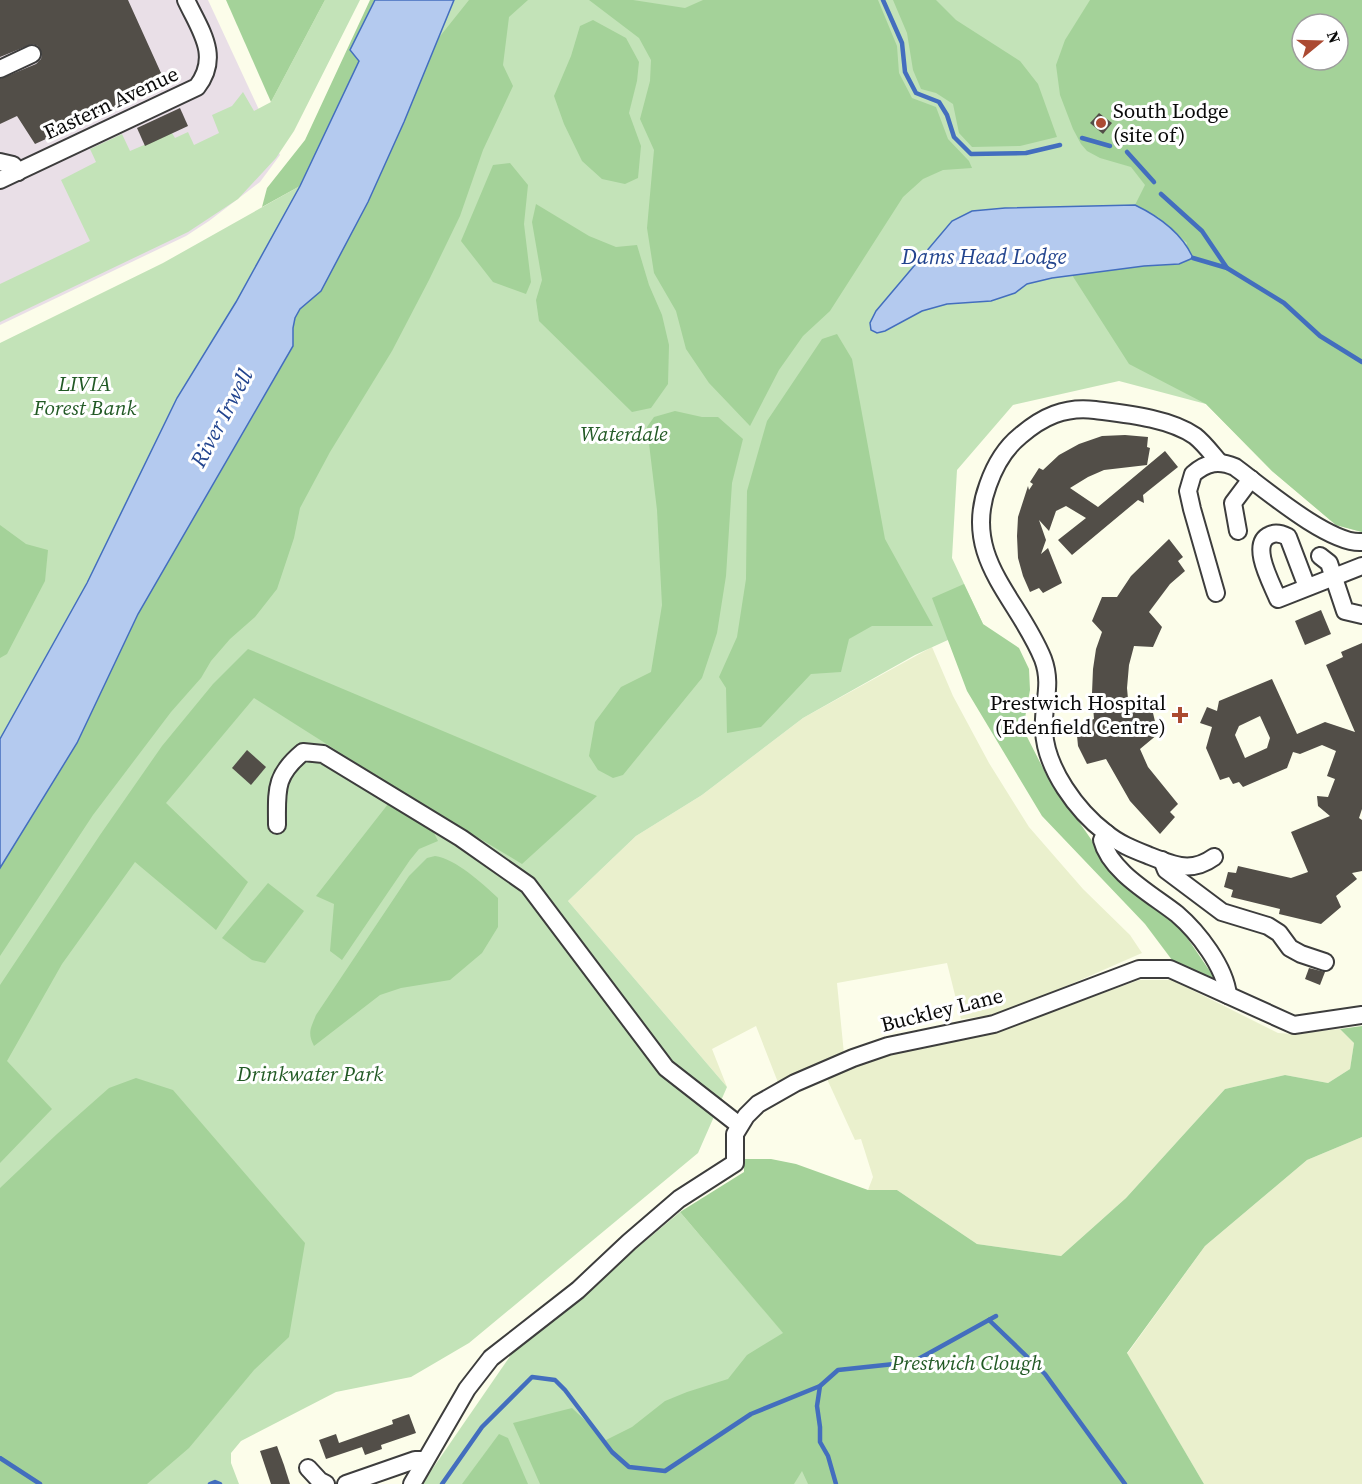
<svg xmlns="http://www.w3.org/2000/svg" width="1362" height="1484" font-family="'Source Serif 4',serif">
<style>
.industrial{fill:#e9dfe7}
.farmland{fill:#eaf0cd}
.green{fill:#c3e3b8;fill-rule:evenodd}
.forest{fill:#a4d299;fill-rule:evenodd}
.water{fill:#b4caef;stroke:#436ebe;stroke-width:1.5}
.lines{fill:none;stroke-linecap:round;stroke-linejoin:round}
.stream{stroke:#436ebe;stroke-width:4.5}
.building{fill:#524e48;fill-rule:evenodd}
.minor-casing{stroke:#3d3d3d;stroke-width:20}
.minor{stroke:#fff;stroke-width:16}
.poi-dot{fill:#ab4a32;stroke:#fff;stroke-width:2}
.labels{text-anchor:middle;stroke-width:6;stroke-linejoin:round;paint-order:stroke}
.street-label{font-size:21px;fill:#0a0a0a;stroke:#fff}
.poi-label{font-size:21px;fill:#0a0a0a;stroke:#fff;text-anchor:start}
.park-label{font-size:21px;font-style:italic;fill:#225a25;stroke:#fff}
.water-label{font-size:22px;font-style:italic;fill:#22448e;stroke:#fff}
</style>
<rect width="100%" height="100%" fill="#fcfdea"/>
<path class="industrial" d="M 0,0 L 208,0 L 280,155 L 260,182 L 209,221 L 186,236 L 0,325 Z"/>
<g class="farmland">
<path d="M 932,647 L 953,696 L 989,763 L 1029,827 L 1083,889 L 1130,935 L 1142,953 L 1046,995 L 993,1015 L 961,1019 L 947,963 L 837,983 L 844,1054 L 779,1085 L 756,1026 L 712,1049 L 727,1087 L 568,901 L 636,836 L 702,795 L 803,718 Z"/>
<path d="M 1139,980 L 1172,980 L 1278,1033 L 1292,1034 L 1340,1029 L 1354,1043 L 1350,1069 L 1328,1083 L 1285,1075 L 1225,1089 L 1126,1198 L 1061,1256 L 977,1244 L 897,1190 L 868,1190 L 873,1177 L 861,1139 L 855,1140 L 827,1079 L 890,1052 L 995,1032 Z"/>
<path d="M 1362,1137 L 1362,1484 L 1204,1484 L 1127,1354 L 1205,1246 L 1307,1160 Z"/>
</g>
<g class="green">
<path d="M 325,0 L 360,0 L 294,131 L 276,158 L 238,199 L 188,232 L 0,322 L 0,284 L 90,241 L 61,180 L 96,162 L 90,149 L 122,134 L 130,151 L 172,133 L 175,138 L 188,132 L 194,145 L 219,133 L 212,115 L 232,106 L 243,92 L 254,111 L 271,102 Z"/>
<path d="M 454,0 L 1362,0 L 1362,532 L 1336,525 L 1272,471 L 1206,404 L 1119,381 L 1013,405 L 957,470 L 952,558 L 983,624 L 915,655 L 803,718 L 702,795 L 636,836 L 568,901 L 727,1087 L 698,1153 L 469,1343 L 411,1377 L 336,1392 L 241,1441 L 231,1453 L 231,1463 L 239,1484 L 0,1484 L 0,868 L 77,743 L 138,614 L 257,407 L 300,309 L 321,290 L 404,122 ZM 1302,24 L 1338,24 L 1338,60 L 1302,60 Z"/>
<path d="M 300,186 L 236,302 L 177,398 L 87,583 L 0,739 L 0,343 L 163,263 Z"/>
<path d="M 680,1212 L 876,1441 L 903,1484 L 422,1484 L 513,1352 Z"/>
</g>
<g class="forest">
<path d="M 226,0 L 325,0 L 271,102 Z"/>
<path d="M 370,0 L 375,0 L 350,50 L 359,61 L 300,186 L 262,207 L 267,188 L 305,140 Z"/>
<path d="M 469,0 L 528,0 L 509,17 L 503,65 L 513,86 L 483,150 L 460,216 L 429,280 L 392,351 L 330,452 L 300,508 L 294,538 L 277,589 L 255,617 L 230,639 L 211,661 L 201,678 L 171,712 L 93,815 L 0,956 L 0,868 L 77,743 L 138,614 L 293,347 L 293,328 L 295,318 L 300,309 L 321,290 L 368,202 L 404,122 L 433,45 Z"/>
<path d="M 589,0 L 633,0 L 685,8 L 703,0 L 878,0 L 897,46 L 899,73 L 912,98 L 936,107 L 948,139 L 969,161 L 972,168 L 943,170 L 923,179 L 903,197 L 830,311 L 803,336 L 779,370 L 750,426 L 709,383 L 686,349 L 676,311 L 654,273 L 647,228 L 654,150 L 640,119 L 650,81 L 651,60 L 639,38 Z"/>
<path d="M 893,0 L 936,0 L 956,20 L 1020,61 L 1038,84 L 1057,137 L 1020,146 L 972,147 L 959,133 L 953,104 L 936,93 L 921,89 L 913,70 L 907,33 Z"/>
<path d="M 1090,0 L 1362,0 L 1362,532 L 1336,525 L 1272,471 L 1206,404 L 1129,364 L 1072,275 L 1144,266 L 1179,264 L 1187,243 L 1158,217 L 1135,205 L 1145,185 L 1131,167 L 1100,158 L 1087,151 L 1081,144 L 1073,129 L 1060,95 L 1056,65 L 1065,40 ZM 1302,24 L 1338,24 L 1338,60 L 1302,60 Z"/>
<path d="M 593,20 L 626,38 L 639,62 L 637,81 L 629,113 L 641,146 L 638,178 L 625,184 L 602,179 L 582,161 L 564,124 L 554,96 L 571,56 L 580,26 Z"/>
<path d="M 510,163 L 528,185 L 524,224 L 531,282 L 526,294 L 493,282 L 461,241 L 493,165 Z"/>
<path d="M 536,204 L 589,236 L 616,247 L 637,245 L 649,285 L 662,315 L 669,345 L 668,384 L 651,408 L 632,412 L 539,321 L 536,300 L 542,280 L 532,222 Z"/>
<path d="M 837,334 L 852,359 L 885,539 L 933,626 L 872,626 L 849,639 L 841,672 L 811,674 L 761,727 L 727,733 L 726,688 L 719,677 L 737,637 L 746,579 L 747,491 L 767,421 L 822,339 Z"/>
<path d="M 675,411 L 702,417 L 718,417 L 743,439 L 732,483 L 726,576 L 717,633 L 702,678 L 623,775 L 613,778 L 598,770 L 589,756 L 595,722 L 621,687 L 651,672 L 662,605 L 657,510 L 647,427 L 654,417 Z"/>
<path d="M 0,525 L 26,544 L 48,550 L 45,581 L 7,654 L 0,658 Z"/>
<path d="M 964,584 L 983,624 L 1019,648 L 1029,669 L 1030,690 L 1023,729 L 1046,774 L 1095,845 L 1126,881 L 1175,920 L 1218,983 L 1172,960 L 1145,924 L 1042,816 L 967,691 L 932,598 Z"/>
<path d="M 248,649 L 597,796 L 522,864 L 399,790 L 254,698 L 166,803 L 248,882 L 216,930 L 135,862 L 62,964 L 7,1061 L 52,1109 L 0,1163 L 0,985 L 100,835 L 162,746 L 213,684 Z"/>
<path d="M 392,799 L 429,823 L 438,841 L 419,849 L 410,860 L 342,960 L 330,951 L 334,904 L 316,896 Z"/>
<path d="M 435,856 C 456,859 482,883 498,898 L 498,927 L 482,953 L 450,980 L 401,988 L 380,995 L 314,1046 C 307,1033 311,1028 316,1015 L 409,876 L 427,858 Z"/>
<path d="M 268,883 L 304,911 L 265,963 L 252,960 L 222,938 Z"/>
<path d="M 1362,1026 L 1362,1137 L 1307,1160 L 1205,1246 L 1127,1353 L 1204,1484 L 808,1484 L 802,1471 L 794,1484 L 540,1484 L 513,1423 L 572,1408 L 590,1425 L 602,1442 L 632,1427 L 665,1401 L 687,1392 L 728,1379 L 747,1355 L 783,1333 L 680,1212 L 744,1172 L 744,1159 L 771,1159 L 796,1164 L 868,1190 L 897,1190 L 977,1244 L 1061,1256 L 1126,1198 L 1225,1089 L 1285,1075 L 1328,1083 L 1350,1069 L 1354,1043 L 1340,1029 Z"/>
<path d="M 136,1078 L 173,1090 L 305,1243 L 289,1337 L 254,1370 L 189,1448 L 147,1484 L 0,1484 L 0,1188 L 57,1134 L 109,1088 Z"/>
<path d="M 499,1434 L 508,1438 L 528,1484 L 462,1484 Z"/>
</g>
<g class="water">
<path d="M 375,0 L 454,0 L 404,122 L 368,202 L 321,291 L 300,309 L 295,318 L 293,328 L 293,346 L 138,614 L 77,743 L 0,868 L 0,739 L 87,583 L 177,398 L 236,302 L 300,186 L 359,61 L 350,50 Z"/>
<path d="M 1135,205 C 1160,217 1182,233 1193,258 L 1179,264 L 1144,266 L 1052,278 L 1027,284 L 1015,293 L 991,301 L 947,304 L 922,311 L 885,331 L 877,333 L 871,330 L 870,323 L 876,311 L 952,221 L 972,211 L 1005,208 Z"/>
</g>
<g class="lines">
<g class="stream">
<path d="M 883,0 L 902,43 L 905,72 L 916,93 L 939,102 L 947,115 L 954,137 L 971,154 L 1026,153 L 1060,145"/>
<path d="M 1082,138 L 1110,146"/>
<path d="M 1127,152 L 1154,182"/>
<path d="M 1161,194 L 1202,231 L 1227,268 L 1284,303 L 1320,336 L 1362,362"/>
<path d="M 1193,258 L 1227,268"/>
<path d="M 989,1320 L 1045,1374 L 1125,1484"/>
<path d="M 820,1386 L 817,1406 L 820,1427 L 820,1442 L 828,1456 L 836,1484"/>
<path d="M 0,1458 L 40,1484"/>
<path d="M 210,1484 L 215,1482 L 220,1484"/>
<path d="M 442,1484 L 482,1427 L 532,1377 L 555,1380 L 565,1390 L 612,1452 L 629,1467 L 665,1471 L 751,1414 L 820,1386 L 838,1370 L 913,1362 L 996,1316"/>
</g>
</g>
<g class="building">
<path d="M 0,0 L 128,0 L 166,84 L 35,144 L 17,116 L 0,124 L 0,79 L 36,64 L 41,59 L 42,54 L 38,46 L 32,44 L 0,57 Z"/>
<path d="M 180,108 L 188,126 L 145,146 L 137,128 Z"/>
<path d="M 1099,113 L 1112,123 L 1103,134 L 1090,123 Z"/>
<path d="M 1125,435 L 1148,437 L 1147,447 L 1150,448 L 1147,465 L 1104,470 L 1088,477 L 1070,488 L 1098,507 L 1165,451 L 1178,467 L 1143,495 L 1144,503 L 1138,500 L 1072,555 L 1058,540 L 1086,518 L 1066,506 L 1056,511 L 1049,531 L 1039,520 L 1046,540 L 1041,554 L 1048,548 L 1062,583 L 1043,593 L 1039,588 L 1030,592 L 1023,576 L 1018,558 L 1017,536 L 1018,517 L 1028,486 L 1029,490 L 1033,484 L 1030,482 L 1039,468 L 1043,470 L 1059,455 L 1079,444 L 1102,436 Z"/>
<path d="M 1169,539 L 1183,557 L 1178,561 L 1185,571 L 1170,584 L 1149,612 L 1162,627 L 1153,647 L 1134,646 L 1129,665 L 1127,688 L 1129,710 L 1153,713 L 1158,734 L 1140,749 L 1148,767 L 1178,804 L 1170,812 L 1175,817 L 1160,834 L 1130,801 L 1106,759 L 1087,764 L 1078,746 L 1076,725 L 1094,719 L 1092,693 L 1093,669 L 1096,649 L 1102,632 L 1092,621 L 1102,597 L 1117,597 L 1131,576 Z"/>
<path d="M 1321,610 L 1331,634 L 1305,645 L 1295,621 Z"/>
<path d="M 1362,643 L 1362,809 L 1359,818 L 1362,820 L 1362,871 L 1352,873 L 1357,879 L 1336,896 L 1341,907 L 1321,924 L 1279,914 L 1280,909 L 1231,897 L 1233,890 L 1224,887 L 1228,872 L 1236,873 L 1238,866 L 1291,878 L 1308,872 L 1291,832 L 1330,816 L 1318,806 L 1317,796 L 1328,797 L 1335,779 L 1327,776 L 1336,751 L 1322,745 L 1300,754 L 1293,752 L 1287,768 L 1243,787 L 1239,782 L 1233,784 L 1229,777 L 1220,780 L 1206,748 L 1212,727 L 1200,723 L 1207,707 L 1217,711 L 1219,701 L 1272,679 L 1297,734 L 1325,722 L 1355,732 L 1326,665 L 1343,657 L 1341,652 ZM 1260,716 L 1270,738 L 1267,748 L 1245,758 L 1235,735 L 1239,726 Z"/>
<path d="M 247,750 L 266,767 L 251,785 L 232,768 Z"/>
<path d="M 1309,968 L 1325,972 L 1320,985 L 1305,979 Z"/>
<path d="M 409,1414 L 416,1433 L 381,1445 L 382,1449 L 365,1455 L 362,1447 L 326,1459 L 319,1440 L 336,1434 L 339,1443 L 393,1424 L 392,1420 Z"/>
<path d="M 277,1446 L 284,1465 L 290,1484 L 271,1484 L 260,1451 Z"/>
</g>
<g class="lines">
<defs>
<g id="minor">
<path d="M 0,69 L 32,54"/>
<path d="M 0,162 L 13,165 L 18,172"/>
<path d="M 0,180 L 197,87 C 221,56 200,30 186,0"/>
<path d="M 1238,531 L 1233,503 L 1251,479"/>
<path d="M 1320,556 L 1329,563 L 1345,611 L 1362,615"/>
<path d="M 1307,587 L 1288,537 C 1282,534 1276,532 1270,535 C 1249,544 1272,584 1278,599 L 1362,566"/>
<path d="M 1216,593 L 1192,509 L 1188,491 L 1193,474 C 1207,462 1219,460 1235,467 C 1262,487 1330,545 1362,542"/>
<path d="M 277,825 C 277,790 274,776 303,752 L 323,754 L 461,838 L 528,885 L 666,1068 L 739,1125"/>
<path d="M 1106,833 L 1102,840 C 1110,872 1153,895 1177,914 C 1198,932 1225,967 1228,995"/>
<path d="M 1214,857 C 1192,873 1175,866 1150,856 C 1135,850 1119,844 1106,833 C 1077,811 1046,769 1044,731 C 1042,705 1053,686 1043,659 C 1018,597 961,558 988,485 C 995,465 1004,449 1020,436 C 1042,417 1065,406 1095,410 C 1126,414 1169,418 1195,436 C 1204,443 1212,454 1220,463"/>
<path d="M 1162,860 L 1166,870 L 1222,912 L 1268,926 L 1279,933 L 1290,948 L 1301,954 L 1325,962"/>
<path d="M 308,1468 L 320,1481 L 326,1484"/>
<path d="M 346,1484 L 415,1460 L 425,1460"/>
<path d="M 412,1484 L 467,1389 L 491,1358 L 578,1290 L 629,1242 L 679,1199 L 735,1163 L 735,1134 L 746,1116 L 758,1104 L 795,1083 L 853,1058 L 888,1046 L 994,1024 L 1139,969 L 1170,969 L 1294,1025 L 1362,1015"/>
</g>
</defs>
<use href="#minor" class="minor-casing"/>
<use href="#minor" class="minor"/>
</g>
<g class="poi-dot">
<circle cx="1101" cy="123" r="6"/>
<path d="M1177 706h6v6h6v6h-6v6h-6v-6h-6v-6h6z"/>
</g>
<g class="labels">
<g class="street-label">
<text transform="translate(111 103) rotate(-25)" y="7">Eastern Avenue</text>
<text transform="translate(942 1010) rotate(-14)" y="7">Buckley Lane</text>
</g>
<g class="poi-label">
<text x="1113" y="118">South Lodge<tspan x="1113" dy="24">(site of)</tspan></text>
<text x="1166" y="710" text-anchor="end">Prestwich Hospital<tspan x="1166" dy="24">(Edenfield Centre)</tspan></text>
</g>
<g class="park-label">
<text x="85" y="391">LIVIA<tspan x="85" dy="24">Forest Bank</tspan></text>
<text x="624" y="441">Waterdale</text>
<text x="310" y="1081">Drinkwater Park</text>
<text x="967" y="1370">Prestwich Clough</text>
</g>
<g class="water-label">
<text x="984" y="264">Dams Head Lodge</text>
<text transform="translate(221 418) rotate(-62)" y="8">River Irwell</text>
</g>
</g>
<g transform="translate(1320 42) rotate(71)"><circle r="28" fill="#ffffff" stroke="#9d9d9d" stroke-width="1.5"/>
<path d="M0-4.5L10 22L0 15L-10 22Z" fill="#ab4a32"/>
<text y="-9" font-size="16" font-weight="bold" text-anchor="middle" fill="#0a0a0a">N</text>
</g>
</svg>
